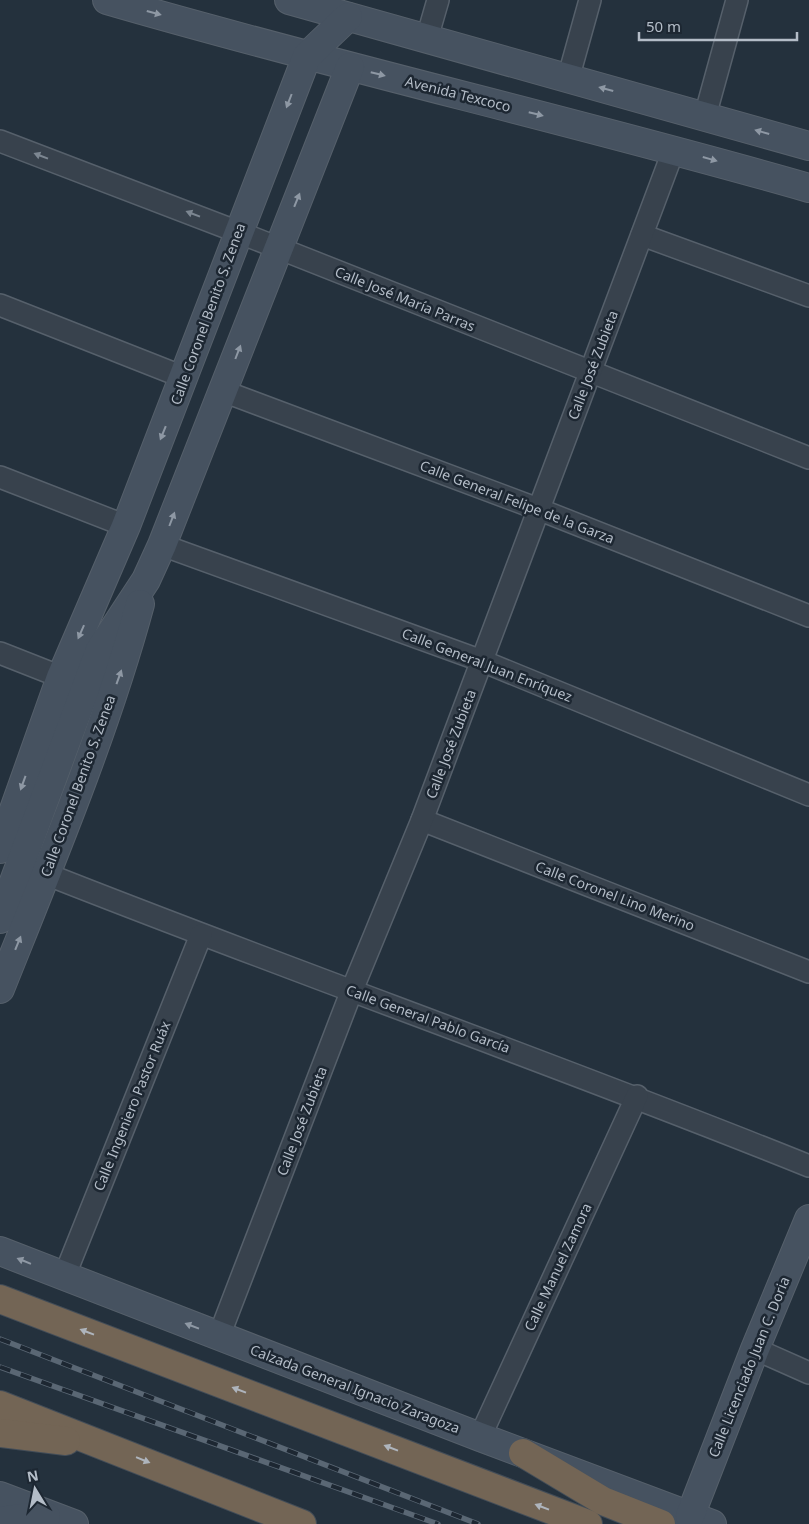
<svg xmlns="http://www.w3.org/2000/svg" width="809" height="1524" font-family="'Noto Sans',sans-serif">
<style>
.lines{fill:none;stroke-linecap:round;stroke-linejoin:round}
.street-casing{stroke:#56606b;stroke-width:24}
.secondary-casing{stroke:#56606b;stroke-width:30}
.highway-casing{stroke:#434d58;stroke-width:30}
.street{stroke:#38424d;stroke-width:21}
.secondary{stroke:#465260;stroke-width:28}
.highway{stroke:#736555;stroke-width:28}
.rail-casing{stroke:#5a6774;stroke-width:5.5}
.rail{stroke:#1d2732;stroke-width:4;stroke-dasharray:11;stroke-linecap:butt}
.oneway{fill:#8e98a4}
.oneway2{fill:#7c8691}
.oneway3{fill:#aeb4bc}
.labels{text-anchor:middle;stroke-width:5;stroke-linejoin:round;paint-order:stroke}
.street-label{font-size:14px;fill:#b4bdc8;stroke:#1d2732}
</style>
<rect width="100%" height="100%" fill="#24313d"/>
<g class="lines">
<defs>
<g id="street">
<path d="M 427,38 L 438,0"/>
<path d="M 568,79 L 590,0"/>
<path d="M 705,116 L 737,0"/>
<path d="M 0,141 L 238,232 L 809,458"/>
<path d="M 642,235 L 809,296"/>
<path d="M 0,305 L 183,377"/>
<path d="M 223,391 L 538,509 L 809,616"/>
<path d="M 0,477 L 126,526"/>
<path d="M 162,545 L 482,661 L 809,795"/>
<path d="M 0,653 L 61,677"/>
<path d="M 422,820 L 809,972"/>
<path d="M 46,874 C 299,974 556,1064 809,1166"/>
<path d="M 64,1277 L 201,935"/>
<path d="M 219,1336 L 352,990 L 422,820 L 674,149"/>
<path d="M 755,1349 L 809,1373"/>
<path d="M 480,1437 L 637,1096"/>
</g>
<g id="secondary">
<path d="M 107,0 C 340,68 576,121 809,188"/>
<path d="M 289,0 L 809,146"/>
<path d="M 0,849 L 61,677 L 126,526 L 307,56 L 348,17"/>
<path d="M 0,919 L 100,650 L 146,580 L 162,545 L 350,67"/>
<path d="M 0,989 C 50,864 105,733 140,604"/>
<path d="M 0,1251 L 480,1437 L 712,1524"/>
<path d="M 0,1496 L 74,1524"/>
<path d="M 690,1516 L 755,1349 L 809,1219"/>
<path d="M 0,1521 L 28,1517 L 46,1517"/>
</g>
<g id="highway">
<path d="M 0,1299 L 588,1524"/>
<path d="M 0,1405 L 302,1524"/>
<path d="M 0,1433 L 66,1441"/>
<path d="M 523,1453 L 603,1501 L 661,1524"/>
</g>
</defs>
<use href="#street" class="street-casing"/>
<use href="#secondary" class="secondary-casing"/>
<use href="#highway" class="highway-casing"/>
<use href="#street" class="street"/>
<use href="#secondary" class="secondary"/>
<use href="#highway" class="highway"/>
<defs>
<g id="rail">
<path d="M 0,1339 L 478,1524"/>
<path d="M 0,1367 L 438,1524"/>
</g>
</defs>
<use href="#rail" class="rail-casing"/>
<use href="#rail" class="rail"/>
</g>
<defs><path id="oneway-solid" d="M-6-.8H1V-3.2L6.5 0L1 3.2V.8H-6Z" transform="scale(1.25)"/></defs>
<g class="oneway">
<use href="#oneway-solid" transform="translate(154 13) rotate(15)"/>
<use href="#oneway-solid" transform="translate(378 74) rotate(14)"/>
<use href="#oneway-solid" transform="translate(606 89) rotate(-165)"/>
<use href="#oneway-solid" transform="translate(289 101) rotate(111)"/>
<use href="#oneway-solid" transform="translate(536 114) rotate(14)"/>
<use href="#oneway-solid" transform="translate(762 132) rotate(-164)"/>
<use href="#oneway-solid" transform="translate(710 159) rotate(16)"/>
<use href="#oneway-solid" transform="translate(297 200) rotate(-68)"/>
<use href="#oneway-solid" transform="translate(238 352) rotate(-69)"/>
<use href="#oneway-solid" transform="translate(163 433) rotate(112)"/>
<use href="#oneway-solid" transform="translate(172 519) rotate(-69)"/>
<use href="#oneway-solid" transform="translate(81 632) rotate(114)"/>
<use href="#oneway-solid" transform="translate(119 677) rotate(-70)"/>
<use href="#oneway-solid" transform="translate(23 783) rotate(110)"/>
<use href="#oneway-solid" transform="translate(18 943) rotate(-68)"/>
<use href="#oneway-solid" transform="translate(24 1261) rotate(-158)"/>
<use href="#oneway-solid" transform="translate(192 1326) rotate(-159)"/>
</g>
<g class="oneway2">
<use href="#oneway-solid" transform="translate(41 156) rotate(-159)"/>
<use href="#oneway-solid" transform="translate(193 214) rotate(-159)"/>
</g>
<g class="oneway3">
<use href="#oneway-solid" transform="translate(87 1332) rotate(-159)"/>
<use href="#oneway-solid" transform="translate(239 1390) rotate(-159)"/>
<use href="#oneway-solid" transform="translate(391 1448) rotate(-159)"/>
<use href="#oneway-solid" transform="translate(143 1460) rotate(22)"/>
<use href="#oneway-solid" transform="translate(542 1507) rotate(-159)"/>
</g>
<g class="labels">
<g class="street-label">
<text transform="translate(458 94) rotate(14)" y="5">Avenida Texcoco</text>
<text transform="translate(405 299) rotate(22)" y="5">Calle José María Parras</text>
<text transform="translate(208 314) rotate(-70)" y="5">Calle Coronel Benito S. Zenea</text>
<text transform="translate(593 365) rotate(-69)" y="5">Calle José Zubieta</text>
<text transform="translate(517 502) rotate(21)" y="5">Calle General Felipe de la Garza</text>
<text transform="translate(487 665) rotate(21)" y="5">Calle General Juan Enríquez</text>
<text transform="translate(451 744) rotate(-69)" y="5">Calle José Zubieta</text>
<text transform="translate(78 786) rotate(-70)" y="5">Calle Coronel Benito S. Zenea</text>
<text transform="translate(615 896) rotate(21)" y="5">Calle Coronel Lino Merino</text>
<text transform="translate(428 1019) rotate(20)" y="5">Calle General Pablo García</text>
<text transform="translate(132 1106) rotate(-68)" y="5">Calle Ingeniero Pastor Ruáx</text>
<text transform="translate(302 1121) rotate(-69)" y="5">Calle José Zubieta</text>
<text transform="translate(558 1267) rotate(-65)" y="5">Calle Manuel Zamora</text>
<text transform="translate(749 1367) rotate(-68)" y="5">Calle Licenciado Juan C. Doria</text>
<text transform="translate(355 1389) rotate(21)" y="5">Calzada General Ignacio Zaragoza</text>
</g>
</g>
<g transform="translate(35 1489) rotate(350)" stroke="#1d2732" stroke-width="4" paint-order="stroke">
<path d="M0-4L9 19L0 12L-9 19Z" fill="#b4bdc8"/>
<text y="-8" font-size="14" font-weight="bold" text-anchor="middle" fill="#b4bdc8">N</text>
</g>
<path d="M639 32v8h158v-8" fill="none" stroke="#b4bdc8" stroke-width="2.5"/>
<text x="646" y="32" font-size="15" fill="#b4bdc8" stroke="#1d2732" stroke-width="4" paint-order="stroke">50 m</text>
</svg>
